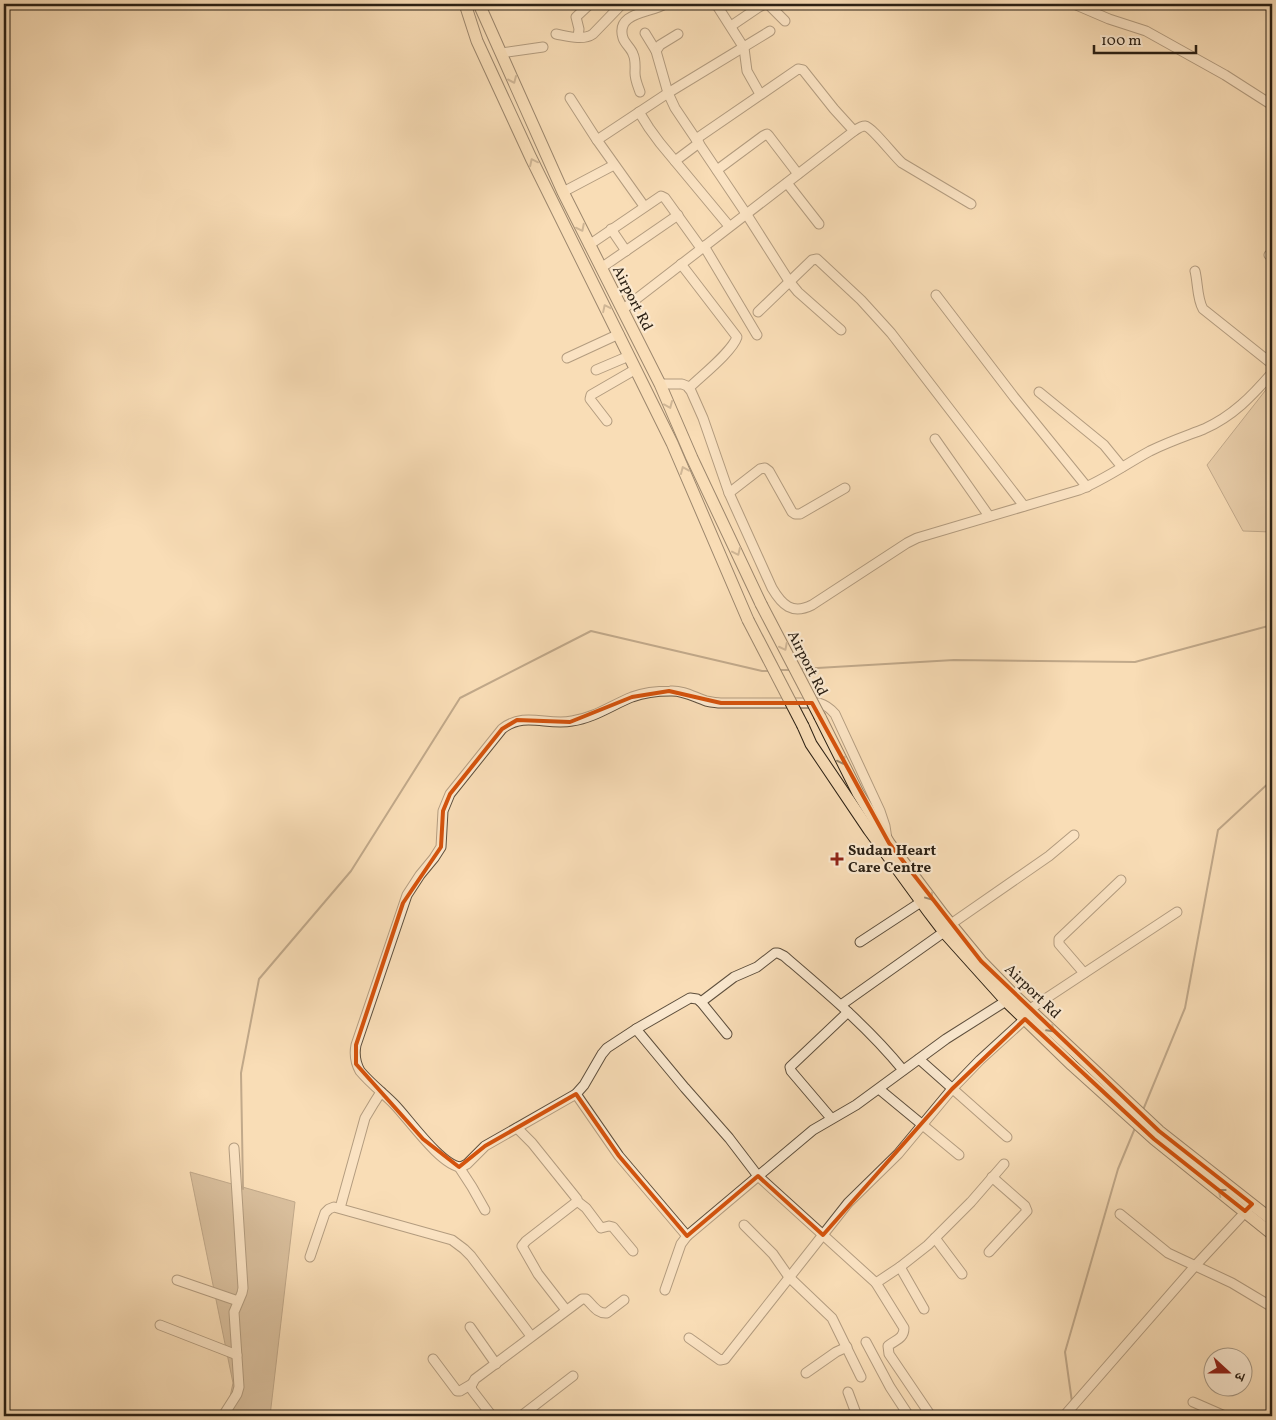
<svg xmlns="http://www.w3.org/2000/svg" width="1276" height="1420" font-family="Vollkorn,'Noto Serif Devanagari',serif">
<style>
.green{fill:#d6bd9b;stroke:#806e58}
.water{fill:#b39d80;stroke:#7d6b55}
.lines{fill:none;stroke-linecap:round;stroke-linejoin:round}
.stream{stroke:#7d6b55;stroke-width:2}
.minor-casing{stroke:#5e4f3d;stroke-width:11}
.major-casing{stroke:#2b2014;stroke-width:13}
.minor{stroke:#fbe9d0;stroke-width:9}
.major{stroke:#f9ddb7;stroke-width:11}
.major-bridge-casing{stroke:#2b2014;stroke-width:13;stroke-linecap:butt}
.major-bridge{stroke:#f9ddb7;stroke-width:11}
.oneway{stroke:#9c886e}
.marked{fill:none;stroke:#d5530d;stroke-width:4;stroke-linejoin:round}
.poi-dot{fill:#8f2418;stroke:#fbe9d0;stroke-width:2}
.labels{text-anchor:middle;stroke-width:4.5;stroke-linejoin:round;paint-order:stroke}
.street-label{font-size:15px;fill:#2b2014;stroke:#fbe9d0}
.poi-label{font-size:15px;font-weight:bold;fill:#2b2014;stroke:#fbe9d0;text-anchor:start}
</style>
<rect width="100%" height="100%" fill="#f9ddb7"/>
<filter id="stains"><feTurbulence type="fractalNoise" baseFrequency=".004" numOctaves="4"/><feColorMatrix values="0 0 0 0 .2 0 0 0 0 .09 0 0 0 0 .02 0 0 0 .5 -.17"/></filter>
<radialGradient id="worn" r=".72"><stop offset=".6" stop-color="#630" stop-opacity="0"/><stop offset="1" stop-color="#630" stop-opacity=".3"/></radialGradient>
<path class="green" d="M 1272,382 L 1272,532 L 1243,531 L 1207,465 Z"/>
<path class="water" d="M 190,1172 L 295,1202 L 270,1416 L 226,1416 L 233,1383 Z"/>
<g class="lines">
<g class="stream">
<path d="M 800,669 L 954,660 L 1135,662 L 1272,625"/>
<path d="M 778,670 L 791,670"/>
<path d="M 1143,1110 L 1185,1008 L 1218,830 L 1272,780"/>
<path d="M 243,1189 L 241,1073 L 259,979 L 351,871 L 460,698 L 591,631 L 762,671 L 771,671"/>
<path d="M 1072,1402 L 1065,1352 L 1118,1169 L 1135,1128"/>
</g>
<defs>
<g id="minor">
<path d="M 716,4 L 744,48 L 747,71 L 760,94"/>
<path d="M 1074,4 L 1109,19 L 1146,31 L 1225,75 L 1272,105"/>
<path d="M 731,26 L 759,7 L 765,4 L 770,6 L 785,21"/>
<path d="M 645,33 L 656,51"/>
<path d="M 556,34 C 567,36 583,41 593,34 L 622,4"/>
<path d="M 678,34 L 660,45 L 656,51 L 668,93 L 675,108 L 747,215 L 789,281 L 798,292 L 841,330"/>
<path d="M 578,37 L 579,29 L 576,17 L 590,4"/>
<path d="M 501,53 L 543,47"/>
<path d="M 640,92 C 638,86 635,80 635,73 C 635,67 636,60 633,54 C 631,48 625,44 623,38 C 615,12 651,13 665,4"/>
<path d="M 570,98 L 597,140 L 644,206"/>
<path d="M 639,112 L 649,128 L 660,143 L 729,226"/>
<path d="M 696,139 L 798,69 L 803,70 L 834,109 L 854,131"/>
<path d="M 597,140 L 668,93 L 770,31"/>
<path d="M 675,161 L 699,143"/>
<path d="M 717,170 L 763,136 L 767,134 L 769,136 L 798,174"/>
<path d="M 787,183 L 819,224"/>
<path d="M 563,192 L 614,165"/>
<path d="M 611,229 L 626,251"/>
<path d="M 589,245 L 661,196 L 665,198 L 701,248"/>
<path d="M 704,246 L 757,335"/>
<path d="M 1269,255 L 1272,256"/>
<path d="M 681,264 L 737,337 C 732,352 701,376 689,388"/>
<path d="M 601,268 L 678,215"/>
<path d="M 1195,271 C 1198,283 1197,299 1203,309 L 1272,364"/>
<path d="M 936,295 L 1014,397 L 1087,487"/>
<path d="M 622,310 L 854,131 C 857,129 861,126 865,126 C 872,127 894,156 902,163 L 971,204"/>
<path d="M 758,312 L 812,260 L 817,259 L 861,300 L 891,333 L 1024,506"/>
<path d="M 567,358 L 619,334"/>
<path d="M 596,370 L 629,356"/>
<path d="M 660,384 L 682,384 L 687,386 L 691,391 L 703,418 L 729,493 L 772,588 C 782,605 792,615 812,605 L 907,543 L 917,538 L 1079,490 C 1104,480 1126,464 1150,451 C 1168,442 1186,436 1204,429 C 1233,416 1252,396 1272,373"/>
<path d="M 1039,392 L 1104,445 L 1122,467"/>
<path d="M 607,421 L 590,399 L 591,395 L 636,369"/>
<path d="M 935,439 L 989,516"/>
<path d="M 729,493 L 760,469 L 765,468 L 769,471 L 792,512 L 795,514 L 800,514 L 845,488"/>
<path d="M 951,924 L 1049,856 L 1074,835"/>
<path d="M 860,942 L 921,902"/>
<path d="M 1084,973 L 1059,944 L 1059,939 L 1121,880"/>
<path d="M 701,1002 L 734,977 L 757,967 L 775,953 L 778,953 L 784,956 C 826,992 868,1027 903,1070"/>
<path d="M 841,1005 L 944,932"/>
<path d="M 1030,1009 L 1177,912"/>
<path d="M 636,1029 L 685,1088 L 729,1138 L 758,1176 L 876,1283 L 904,1328 C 904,1339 895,1340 888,1346 L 889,1354 L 931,1416"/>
<path d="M 727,1034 L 701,1002 L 697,999 L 690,998 L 636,1029 L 607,1048 L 602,1054 L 584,1085 L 576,1094 L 485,1146 L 467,1164 L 461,1167 C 441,1166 408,1118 394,1104 C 383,1093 370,1083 360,1071 C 355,1062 354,1055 356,1045 L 407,895 L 420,875 L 434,858 L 441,847 L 443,811 L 450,794 L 502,729 C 524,711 547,726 572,721 C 594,718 612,705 632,697 C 643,693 658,691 670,691 C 683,690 694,697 706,701 C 711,702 716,703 721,703 L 819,703 C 826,705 830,708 835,714 L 880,811 L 885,826 L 887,839"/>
<path d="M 919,1059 L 1007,1137"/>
<path d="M 879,1089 L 959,1155"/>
<path d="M 576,1094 L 619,1156 L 687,1236"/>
<path d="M 831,1118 L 791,1071 L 790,1067 L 848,1012"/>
<path d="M 517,1128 L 532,1143 L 577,1199 L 575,1203 L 526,1241 L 522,1246 L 538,1274 L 566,1310"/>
<path d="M 459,1167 L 472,1187 L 485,1210"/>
<path d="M 577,1201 L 586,1208 L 601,1228 L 609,1226 L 613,1227 L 633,1251"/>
<path d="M 340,1208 L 365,1118 L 374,1103 L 381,1092"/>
<path d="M 1120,1214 L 1168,1253 L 1232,1283 L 1272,1307"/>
<path d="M 744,1225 L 773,1254 L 789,1277 L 832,1318 L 861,1377"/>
<path d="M 935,1238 L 962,1274"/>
<path d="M 989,1252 L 1027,1211 L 1025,1206 L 992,1177"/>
<path d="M 310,1257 L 325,1213 L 329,1209 L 334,1207 L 452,1240 L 464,1249 L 471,1256 L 531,1336"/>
<path d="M 900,1267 L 924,1309"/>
<path d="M 177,1280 L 238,1301"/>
<path d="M 876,1283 L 900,1267 L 928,1245 L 971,1202 L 1004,1164"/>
<path d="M 665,1290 L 681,1244 L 687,1236 L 813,1130 L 856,1105 L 946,1039 L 1006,1001"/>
<path d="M 160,1325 L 237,1355"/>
<path d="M 470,1327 L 496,1364"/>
<path d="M 689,1338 L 720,1360 L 725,1359 L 848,1203 L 898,1154 L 952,1089 L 980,1060 L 1025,1019"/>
<path d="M 866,1342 L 890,1387 L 909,1416"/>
<path d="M 433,1359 L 457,1391 L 460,1391 L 472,1384"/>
<path d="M 806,1373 L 836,1352 L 847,1347"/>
<path d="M 848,1392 L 857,1416"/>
<path d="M 1193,1402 L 1225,1416"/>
<path d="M 223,1416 L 237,1394 L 239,1387 L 234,1312 L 242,1293 L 243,1288 L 234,1148"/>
<path d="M 492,1416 L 472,1390 L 471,1386 L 475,1379 L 582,1299 L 586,1299 C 593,1305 597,1314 607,1313 L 624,1300"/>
<path d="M 521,1416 L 573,1376"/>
<path d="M 1064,1416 L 1195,1266 L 1249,1208"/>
</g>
<g id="major">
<path d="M 465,4 L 477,41 L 531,158 L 672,443 L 748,620"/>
<path d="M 479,4 L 563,192 L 660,384 L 692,458 L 761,604"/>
<path d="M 820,717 L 858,793 L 889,843 L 944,916 L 981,961 L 1013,994 L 1159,1131 L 1272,1220"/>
<path d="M 803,726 L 811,744 L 869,830 L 928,911 L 944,932 L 1006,1001 L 1072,1065 L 1154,1139 L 1272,1234"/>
</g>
</defs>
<use href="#minor" class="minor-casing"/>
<use href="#major" class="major-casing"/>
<use href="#minor" class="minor"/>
<use href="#major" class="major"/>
<defs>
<g id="major-bridge">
<path d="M 761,604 L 820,717"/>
<path d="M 748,620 L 803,726"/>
</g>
</defs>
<use href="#major-bridge" class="major-bridge-casing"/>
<use href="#major-bridge" class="major-bridge"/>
</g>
<defs><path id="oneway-chevron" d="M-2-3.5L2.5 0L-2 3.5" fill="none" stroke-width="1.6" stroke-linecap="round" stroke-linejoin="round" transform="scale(1.25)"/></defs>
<g class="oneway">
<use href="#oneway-chevron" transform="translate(513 80) rotate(66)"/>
<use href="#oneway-chevron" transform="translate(533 162) rotate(-116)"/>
<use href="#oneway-chevron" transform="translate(581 228) rotate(63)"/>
<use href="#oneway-chevron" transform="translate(606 308) rotate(-116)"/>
<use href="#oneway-chevron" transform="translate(669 405) rotate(67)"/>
<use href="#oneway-chevron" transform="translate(684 470) rotate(-113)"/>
<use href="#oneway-chevron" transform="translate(737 552) rotate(65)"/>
<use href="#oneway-chevron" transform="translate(784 647) rotate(63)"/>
<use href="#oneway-chevron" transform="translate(842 761) rotate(63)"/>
<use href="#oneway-chevron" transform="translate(930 897) rotate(53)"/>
<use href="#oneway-chevron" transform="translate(1051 1029) rotate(45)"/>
<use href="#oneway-chevron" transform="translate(1221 1192) rotate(-142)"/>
</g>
<path d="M0 0H1276V1420H0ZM 669,691 L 721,703 L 812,703 L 889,843 L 981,961 L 1159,1131 L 1252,1204 L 1245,1211 L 1154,1139 L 1025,1019 L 952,1089 L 823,1235 L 758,1176 L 687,1236 L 619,1156 L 576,1094 L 485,1146 L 459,1167 L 423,1139 L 356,1064 L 356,1045 L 403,903 L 441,847 L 443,811 L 450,794 L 502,729 L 517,720 L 570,722 L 632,697 Z" fill="#f9ddb7" fill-opacity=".55" fill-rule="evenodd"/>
<path class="marked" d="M 669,691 L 721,703 L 812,703 L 889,843 L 981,961 L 1159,1131 L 1252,1204 L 1245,1211 L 1154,1139 L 1025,1019 L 952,1089 L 823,1235 L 758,1176 L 687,1236 L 619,1156 L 576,1094 L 485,1146 L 459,1167 L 423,1139 L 356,1064 L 356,1045 L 403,903 L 441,847 L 443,811 L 450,794 L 502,729 L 517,720 L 570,722 L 632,697 Z"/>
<path class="poi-dot" d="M834.5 851.5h5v5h5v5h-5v5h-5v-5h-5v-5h5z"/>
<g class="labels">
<g class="street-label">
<text transform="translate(633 298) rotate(63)" y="5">Airport Rd</text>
<text transform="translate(808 663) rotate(63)" y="5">Airport Rd</text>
<text transform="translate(1033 991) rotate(44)" y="5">Airport Rd</text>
</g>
<g class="poi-label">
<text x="848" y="855">Sudan Heart<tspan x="848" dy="17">Care Centre</tspan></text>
</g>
</g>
<rect width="1276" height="1420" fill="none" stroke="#f9ddb7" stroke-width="20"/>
<rect x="5" y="5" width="1266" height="1410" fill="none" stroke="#2b2014" stroke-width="2.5"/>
<rect x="10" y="10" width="1256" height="1400" fill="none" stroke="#2b2014"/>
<g transform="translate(1228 1372) rotate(111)"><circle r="24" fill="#fbe9d0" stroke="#a89985"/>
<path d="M0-4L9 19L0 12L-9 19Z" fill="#8f2418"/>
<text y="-8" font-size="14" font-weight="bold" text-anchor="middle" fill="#2b2014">उ</text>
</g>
<path d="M1094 45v8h102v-8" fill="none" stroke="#2b2014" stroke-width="2.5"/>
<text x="1101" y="45" font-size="15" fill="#2b2014" stroke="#fbe9d0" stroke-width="4" paint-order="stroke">100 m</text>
<rect width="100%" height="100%" filter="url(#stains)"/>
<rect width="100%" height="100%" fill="url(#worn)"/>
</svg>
